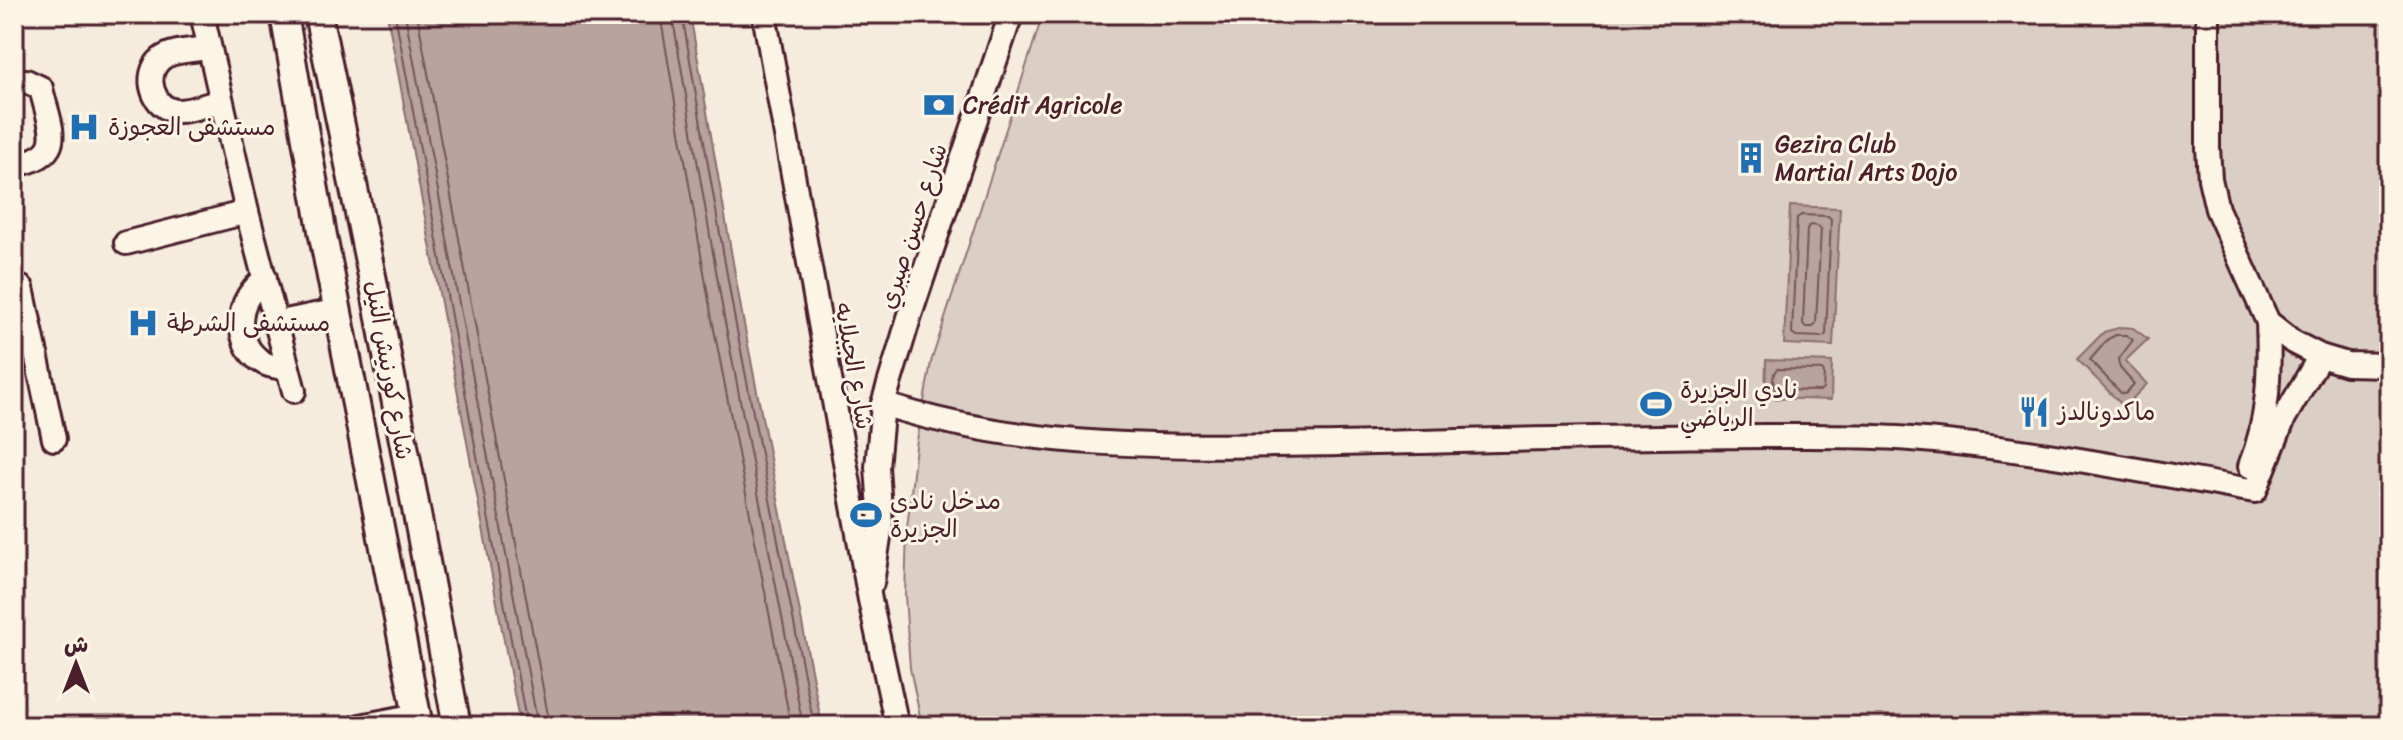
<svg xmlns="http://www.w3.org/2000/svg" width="2403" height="740" font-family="Sriracha,'Playpen Sans Arabic',sans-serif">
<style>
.green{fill:#dbcec4;stroke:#927678;stroke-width:2}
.water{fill:#b8a39e;stroke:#8c6e70;stroke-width:2}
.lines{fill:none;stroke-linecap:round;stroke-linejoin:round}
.shore{stroke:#765459;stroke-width:2}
.minor-casing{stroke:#4a1f2b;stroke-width:28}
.major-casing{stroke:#4a1f2b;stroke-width:32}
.minor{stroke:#fcf5e5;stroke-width:22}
.major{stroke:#fcf5e5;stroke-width:26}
.labels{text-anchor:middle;stroke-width:6;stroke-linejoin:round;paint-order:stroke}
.poi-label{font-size:24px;fill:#4a1f2b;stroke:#fcf5e5;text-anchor:start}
.street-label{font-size:24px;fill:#4a1f2b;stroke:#fcf5e5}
</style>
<rect width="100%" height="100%" fill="#f5ecde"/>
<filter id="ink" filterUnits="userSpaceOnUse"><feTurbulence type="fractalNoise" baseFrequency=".0125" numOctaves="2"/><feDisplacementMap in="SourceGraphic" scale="16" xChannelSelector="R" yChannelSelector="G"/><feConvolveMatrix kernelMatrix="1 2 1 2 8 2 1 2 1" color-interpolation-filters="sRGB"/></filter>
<g filter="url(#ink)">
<path class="green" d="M 1043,14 L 2389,14 L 2389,726 L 922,726 L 910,668 L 905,596 L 907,529 L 916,446 L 931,362 Z"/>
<g class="water">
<path d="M 387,14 L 690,14 L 742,314 L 822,726 L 520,726 Z"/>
<path d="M 1790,206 L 1840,208 L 1833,346 L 1784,344 Z"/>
<path d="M 2122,327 L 2133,328 L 2148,339 L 2125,361 L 2147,384 L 2124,407 L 2077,359 L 2104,332 Z"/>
<path d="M 1766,360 L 1832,362 L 1831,400 L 1765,398 Z"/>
</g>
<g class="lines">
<g class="shore">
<path d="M 395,14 L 527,726"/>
<path d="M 405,14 L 538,726"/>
<path d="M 417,14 L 550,726"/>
<path d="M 660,14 L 712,319 L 791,726"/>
<path d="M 672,14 L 724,317 L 803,726"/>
<path d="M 682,14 L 734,315 L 814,726"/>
<path d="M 1801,215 L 1828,216 L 1831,219 L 1826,334 L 1823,337 L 1796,336 L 1792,333 L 1797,218 Z"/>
<path d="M 1810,225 L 1818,226 L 1821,229 L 1816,323 L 1813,327 L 1805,327 L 1803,323 L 1807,229 Z"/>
<path d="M 2116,335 L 2126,335 L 2133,340 L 2118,360 L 2120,368 L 2134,384 L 2125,394 L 2121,393 L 2090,360 L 2108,339 Z"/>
<path d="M 1777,369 L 1822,370 L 1824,373 L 1823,389 L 1820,391 L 1776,390 C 1772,386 1772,373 1777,369 Z"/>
</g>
<defs>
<g id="minor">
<path d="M 202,14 L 247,212 L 294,391"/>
<path d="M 764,14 L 870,600 L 897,726"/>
<path d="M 2208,14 L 2208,148 L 2210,179 L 2217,209 L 2268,322 L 2293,342 L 2320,356 L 2347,364 L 2389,365"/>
<path d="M 209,48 C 196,50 171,50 161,59 C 142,75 153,110 178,111 C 192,111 208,104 221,101"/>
<path d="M 14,82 L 26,81 L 41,88 C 50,129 69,155 14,165"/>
<path d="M 126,243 L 247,212"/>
<path d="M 265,278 C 259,284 252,290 248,297 C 235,318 241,351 264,363 C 271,367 281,367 288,369"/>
<path d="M 14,288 L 22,288 L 54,439"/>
<path d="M 276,323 L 339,310"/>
<path d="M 883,404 C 1029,452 1186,447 1337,444 C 1480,441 1623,436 1767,436 C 1810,436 1855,435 1898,438 C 2019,446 2137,470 2255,491 L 2284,418 L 2320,356"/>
<path d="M 2250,466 C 2269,420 2270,371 2268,322"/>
<path d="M 872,583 L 881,524 L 877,467 L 883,404 L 909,318 L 1011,14"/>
<path d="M 360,726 L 417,715"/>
</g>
<g id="major">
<path d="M 284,14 L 323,236 L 419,726"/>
<path d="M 318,14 L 373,281 L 457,726"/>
</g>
</defs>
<use href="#minor" class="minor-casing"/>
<use href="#major" class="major-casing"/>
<use href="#minor" class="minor"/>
<use href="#major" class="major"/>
</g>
</g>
<defs>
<symbol id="bank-bare" viewBox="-9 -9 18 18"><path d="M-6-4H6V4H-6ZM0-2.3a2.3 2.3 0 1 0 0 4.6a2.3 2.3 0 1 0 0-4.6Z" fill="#1f6fb2" stroke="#fcf5e5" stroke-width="2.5" paint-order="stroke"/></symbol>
<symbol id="hospital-bare" viewBox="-9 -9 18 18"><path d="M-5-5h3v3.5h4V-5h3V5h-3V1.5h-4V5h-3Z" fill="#1f6fb2" stroke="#fcf5e5" stroke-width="2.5" paint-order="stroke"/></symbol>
<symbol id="building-bare" viewBox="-9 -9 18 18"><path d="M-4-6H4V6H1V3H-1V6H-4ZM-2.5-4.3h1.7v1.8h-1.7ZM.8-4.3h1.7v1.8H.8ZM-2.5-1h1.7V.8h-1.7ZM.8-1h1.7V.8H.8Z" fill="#1f6fb2" stroke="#fcf5e5" stroke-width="2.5" paint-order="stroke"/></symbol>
<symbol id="stadium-bare" viewBox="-9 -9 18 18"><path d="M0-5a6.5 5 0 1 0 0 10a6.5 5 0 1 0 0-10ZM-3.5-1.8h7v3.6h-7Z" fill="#1f6fb2" stroke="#fcf5e5" stroke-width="2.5" paint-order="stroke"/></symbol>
<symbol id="restaurant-bare" viewBox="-9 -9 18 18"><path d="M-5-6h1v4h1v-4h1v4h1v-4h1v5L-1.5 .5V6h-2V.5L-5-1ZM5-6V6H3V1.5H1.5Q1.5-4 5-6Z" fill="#1f6fb2" stroke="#fcf5e5" stroke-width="2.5" paint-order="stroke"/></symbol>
</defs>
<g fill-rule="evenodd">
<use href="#bank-bare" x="917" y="83" width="44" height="44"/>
<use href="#hospital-bare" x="62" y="105" width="44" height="44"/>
<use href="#building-bare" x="1729" y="136" width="44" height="44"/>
<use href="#hospital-bare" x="121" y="301" width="44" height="44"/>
<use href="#stadium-bare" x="1634" y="382" width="44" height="44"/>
<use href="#restaurant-bare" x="2012" y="390" width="44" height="44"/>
<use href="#stadium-bare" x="844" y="493" width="44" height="44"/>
</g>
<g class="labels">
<g class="poi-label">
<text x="963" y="113">Crédit Agricole</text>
<text x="108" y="135">مستشفى العجوزة</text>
<text x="1775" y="152">Gezira Club<tspan x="1775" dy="28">Martial Arts Dojo</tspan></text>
<text x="167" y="331">مستشفى الشرطة</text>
<text x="1680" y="398">نادي الجزيرة<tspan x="1680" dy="28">الرياضي</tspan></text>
<text x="2058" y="420">ماكدونالدز</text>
<text x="890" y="509">مدخل نادى<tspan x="890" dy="28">الجزيرة</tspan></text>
</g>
<g class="street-label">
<text transform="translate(913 226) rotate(-72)" y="8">شارع حسن صبري</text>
<text transform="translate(854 366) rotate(80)" y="8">شارع الجبلايه</text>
<text transform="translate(389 370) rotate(80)" y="8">شارع كورنيش النيل</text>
</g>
</g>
<rect width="2403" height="740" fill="none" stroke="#fcf5e5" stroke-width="48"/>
<rect x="24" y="24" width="2355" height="692" fill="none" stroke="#4a1f2b" stroke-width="3" filter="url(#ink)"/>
<g transform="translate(76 664)" stroke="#fcf5e5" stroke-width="6" paint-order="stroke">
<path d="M0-6L14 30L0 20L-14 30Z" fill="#4a1f2b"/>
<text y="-12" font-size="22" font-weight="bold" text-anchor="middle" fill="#4a1f2b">ش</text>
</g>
</svg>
